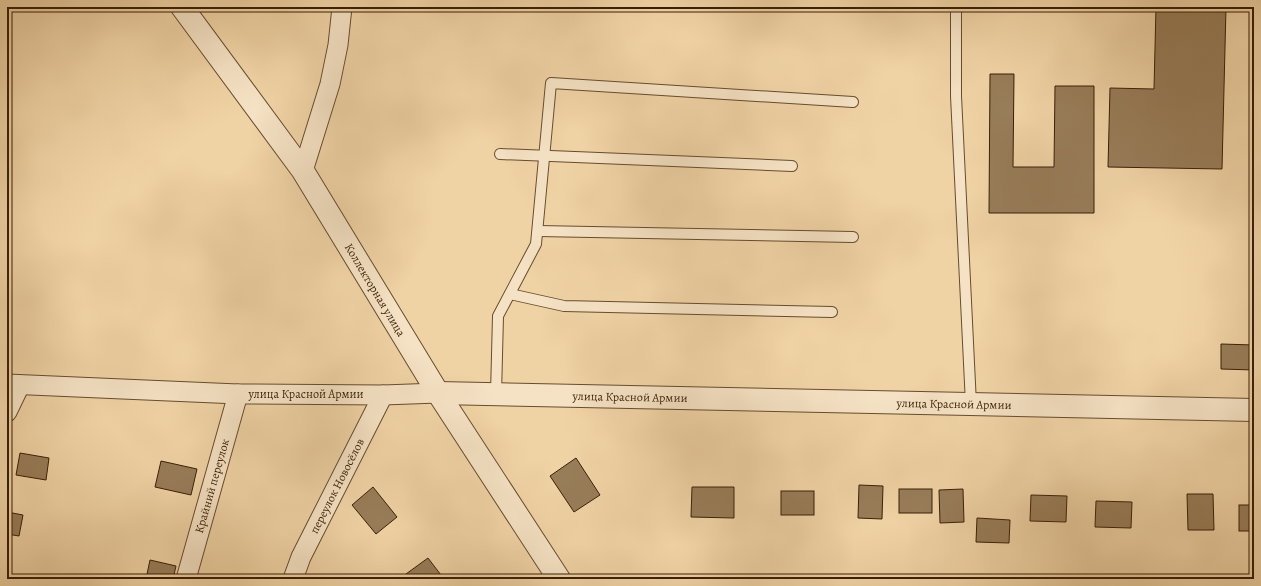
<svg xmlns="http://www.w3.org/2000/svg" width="1261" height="586" font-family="Alegreya,serif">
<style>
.building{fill:#987d59;stroke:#391f06}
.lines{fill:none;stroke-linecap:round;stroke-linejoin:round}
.service-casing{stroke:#674c2e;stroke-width:12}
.minor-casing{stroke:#674c2e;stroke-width:21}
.tertiary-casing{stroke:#674c2e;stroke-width:24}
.service{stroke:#f5e2c4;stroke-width:10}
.minor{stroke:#f5e2c4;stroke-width:19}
.tertiary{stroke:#f5e2c4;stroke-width:22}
.labels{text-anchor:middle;stroke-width:4;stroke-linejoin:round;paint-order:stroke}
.street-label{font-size:12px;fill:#391f06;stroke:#f5e2c4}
</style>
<rect width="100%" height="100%" fill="#f0d3a5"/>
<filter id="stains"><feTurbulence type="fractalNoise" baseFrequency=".005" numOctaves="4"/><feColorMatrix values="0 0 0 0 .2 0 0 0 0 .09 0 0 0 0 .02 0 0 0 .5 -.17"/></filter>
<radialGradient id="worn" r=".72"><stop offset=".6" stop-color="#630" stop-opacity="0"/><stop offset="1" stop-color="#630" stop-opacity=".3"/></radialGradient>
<g class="building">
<path d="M 1156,7 L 1226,7 L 1222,169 L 1108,167 L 1110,88 L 1154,89 Z"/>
<path d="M 990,74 L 1014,74 L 1013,167 L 1054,167 L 1055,86 L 1094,86 L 1094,213 L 989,213 Z"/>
<path d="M 1221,344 L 1254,345 L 1254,370 L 1221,369 Z"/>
<path d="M 20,453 L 49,458 L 46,480 L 16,475 Z"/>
<path d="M 576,458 L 600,495 L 574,512 L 550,476 Z"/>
<path d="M 161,461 L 197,469 L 191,495 L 155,487 Z"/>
<path d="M 859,485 L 883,486 L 882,519 L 858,518 Z"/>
<path d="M 373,487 L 397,517 L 376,534 L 352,505 Z"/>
<path d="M 692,487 L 734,487 L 734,518 L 691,517 Z"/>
<rect x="899" y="489" width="33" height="24"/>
<path d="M 963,489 L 964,522 L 940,523 L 939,490 Z"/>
<rect x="781" y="491" width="33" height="24"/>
<path d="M 1187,494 L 1213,494 L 1214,530 L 1188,530 Z"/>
<path d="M 1031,495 L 1067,496 L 1066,522 L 1030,521 Z"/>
<path d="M 1096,501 L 1132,502 L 1131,528 L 1095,527 Z"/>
<rect x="1239" y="505" width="15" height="26"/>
<path d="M 7,512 L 23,515 L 19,536 L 7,534 Z"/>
<path d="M 977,518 L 1010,520 L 1009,543 L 976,542 Z"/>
<path d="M 428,558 L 444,579 L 409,579 L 406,574 Z"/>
<path d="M 150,560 L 176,566 L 173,579 L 146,579 Z"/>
</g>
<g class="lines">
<defs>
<g id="service">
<path d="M 956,7 L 956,96 L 971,404"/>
<path d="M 500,154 L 792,166"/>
<path d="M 538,231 L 853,237"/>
<path d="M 510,294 L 564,306 L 832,312"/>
<path d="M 496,394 L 498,316 L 536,244 L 551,83 L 853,102"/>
</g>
<g id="minor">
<path d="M 303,171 L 330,84 L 338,45 L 342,7"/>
<path d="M 7,384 L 238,394 L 383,395 L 438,393"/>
<path d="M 7,412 L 20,385"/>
<path d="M 186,579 L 238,394"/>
<path d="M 293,579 L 301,557 L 383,395"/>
</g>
<g id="tertiary">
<path d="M 182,7 L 303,171 L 438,393 L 559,579"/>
<path d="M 438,393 L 1254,410"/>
</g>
</defs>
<use href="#service" class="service-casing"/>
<use href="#minor" class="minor-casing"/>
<use href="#tertiary" class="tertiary-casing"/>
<use href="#service" class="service"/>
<use href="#minor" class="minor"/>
<use href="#tertiary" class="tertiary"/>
</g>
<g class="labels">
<g class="street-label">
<text transform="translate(375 290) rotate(59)" y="4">Коллекторная улица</text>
<text x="306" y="398">улица Красной Армии</text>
<text transform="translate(630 397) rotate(1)" y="4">улица Красной Армии</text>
<text transform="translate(954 404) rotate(1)" y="4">улица Красной Армии</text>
<text transform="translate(212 486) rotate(-74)" y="4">Крайний переулок</text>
<text transform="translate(337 486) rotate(-63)" y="4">переулок Новосёлов</text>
</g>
</g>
<rect width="1261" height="586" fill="none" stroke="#f0d3a5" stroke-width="24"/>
<rect x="8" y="8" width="1245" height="570" fill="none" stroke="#391f06" stroke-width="2"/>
<rect x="12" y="12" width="1237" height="562" fill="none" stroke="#391f06"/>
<rect width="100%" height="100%" filter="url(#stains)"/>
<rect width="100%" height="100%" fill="url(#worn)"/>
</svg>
